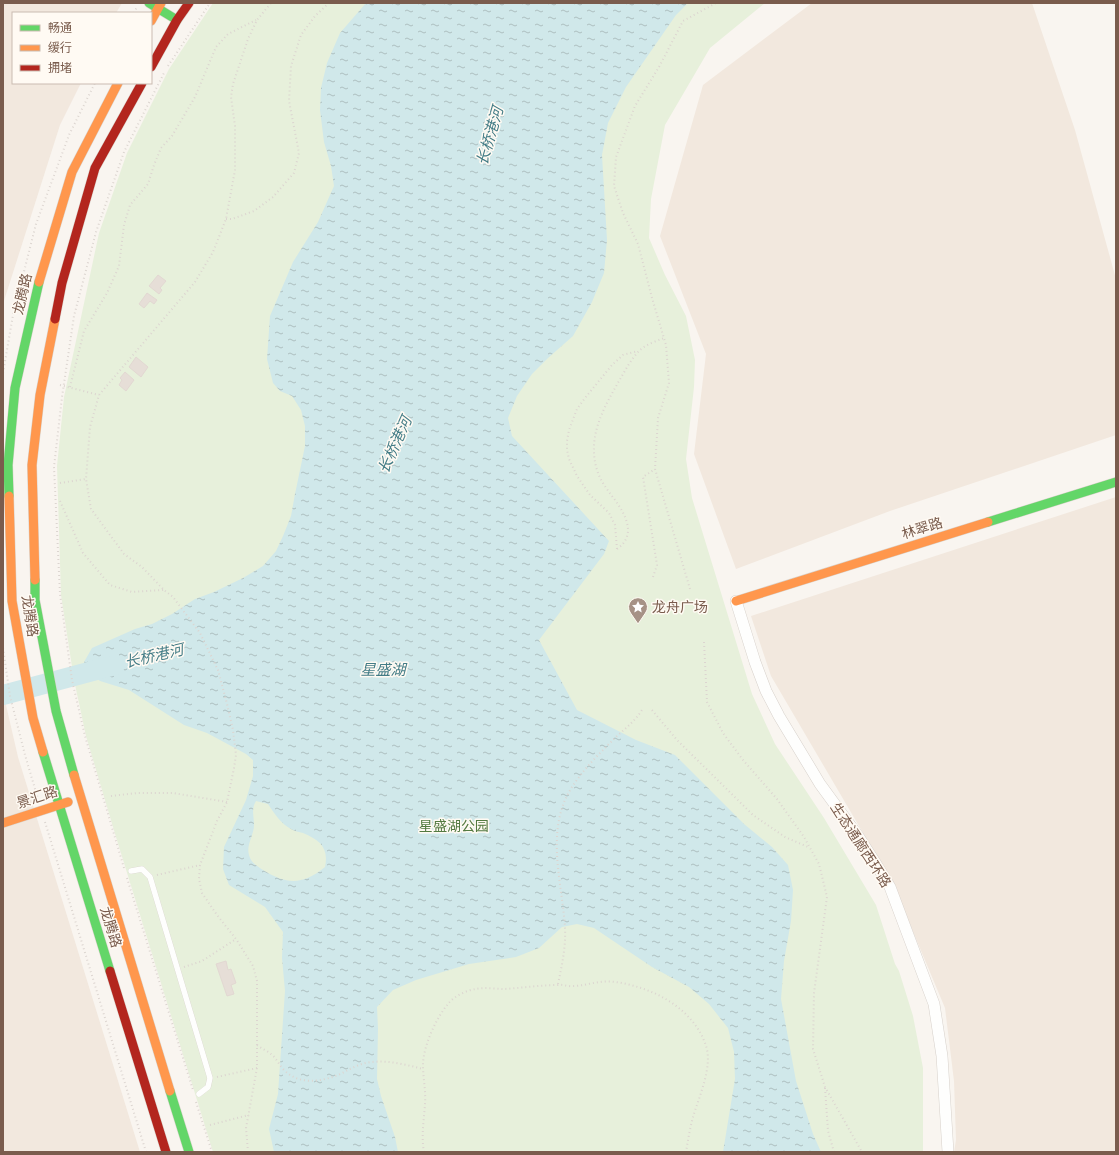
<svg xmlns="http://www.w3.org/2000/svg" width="1119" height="1155" font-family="Lato,'Noto Sans SC',sans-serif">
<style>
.residential{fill:#f2e8de}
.park{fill:#e7f0db}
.water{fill:url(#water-ripples);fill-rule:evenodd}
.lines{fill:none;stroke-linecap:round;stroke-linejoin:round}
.river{stroke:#d0e8ea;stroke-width:20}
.building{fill:#e6ded7;stroke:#e2d8d2}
.lane-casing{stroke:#d7d1cb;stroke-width:6}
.street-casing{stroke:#d7d1cb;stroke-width:12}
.fast-casing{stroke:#d9d2cb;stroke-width:10}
.slow-casing{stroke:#d9d2cb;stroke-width:10}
.jam-casing{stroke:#d9d2cb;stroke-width:10}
.path{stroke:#dcd5d0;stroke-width:2;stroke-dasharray:1 3;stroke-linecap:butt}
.lane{stroke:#fefefd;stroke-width:5.5}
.street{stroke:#fefefd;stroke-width:11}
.fast{stroke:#63d668;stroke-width:9}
.slow{stroke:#ff974d;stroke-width:9}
.jam{stroke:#b3261e;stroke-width:9}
.labels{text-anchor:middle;stroke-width:3;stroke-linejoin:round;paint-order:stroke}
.street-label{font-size:14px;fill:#7a5c4d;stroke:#fffaf3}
.poi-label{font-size:14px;fill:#7a5c4d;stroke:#fffaf3;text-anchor:start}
.park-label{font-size:14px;fill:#537a41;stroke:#fffaf3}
.water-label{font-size:15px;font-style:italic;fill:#437c86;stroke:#fffaf3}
</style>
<defs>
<pattern id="water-ripples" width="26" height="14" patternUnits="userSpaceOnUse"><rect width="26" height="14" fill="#d0e8ea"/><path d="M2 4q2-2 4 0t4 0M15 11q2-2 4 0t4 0" fill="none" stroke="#aebfc0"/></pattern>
</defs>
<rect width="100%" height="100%" fill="#f9f5f0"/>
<g class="residential">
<path d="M 3,3 L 122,3 L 116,13 L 13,13 L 13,83 L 81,83 L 60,125 L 3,304 Z"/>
<path d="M 812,3 L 1032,3 L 1075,130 L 1116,279 L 1116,435 L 890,511 L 736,569 L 694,454 L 706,354 L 660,236 L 703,85 Z"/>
<path d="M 1116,497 L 1116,1152 L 954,1152 L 956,1140 L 954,1081 L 945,1008 L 893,884 L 771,676 L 751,616 Z"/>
<path d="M 3,692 L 18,757 L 140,1152 L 3,1152 Z"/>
</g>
<path class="park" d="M 213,3 L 765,3 L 710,48 L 665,125 L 651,199 L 649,238 L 665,275 L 686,316 L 695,360 L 694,387 L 686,459 L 692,498 L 752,694 L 775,744 L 824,818 L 876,905 L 895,964 L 899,971 L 913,1016 L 923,1068 L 923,1152 L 213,1152 L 116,837 L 86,736 L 74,680 L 61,595 L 57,466 L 64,397 L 99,233 L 127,153 L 169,69 Z"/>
<path class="water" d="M 366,3 L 688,3 L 676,15 L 626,87 L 608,123 L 602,155 L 607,240 L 604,273 L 592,302 L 573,336 L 548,358 L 532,374 L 517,396 L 508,418 L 512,436 L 609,541 L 604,554 L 539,640 L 577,710 L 636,740 L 675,755 L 744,824 L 772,847 L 788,865 L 793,890 L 791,921 L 784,961 L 781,999 L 796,1081 L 813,1134 L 821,1152 L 723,1152 L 735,1079 L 734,1052 L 728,1028 L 709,1004 L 689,987 L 652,967 L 594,928 L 577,924 L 562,927 L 539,948 L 516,957 L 469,964 L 416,980 L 393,990 L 377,1007 L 378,1029 L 377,1079 L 381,1096 L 395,1137 L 398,1152 L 274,1152 L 269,1129 L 278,1094 L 285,991 L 282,958 L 283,932 L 265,907 L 229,885 L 223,869 L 224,847 L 246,800 L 253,776 L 253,760 L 246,754 L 207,733 L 184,725 L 129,690 L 100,681 L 88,671 L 84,662 L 92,648 L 135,629 L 152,624 L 172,614 L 195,599 L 214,592 L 243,578 L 263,566 L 276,551 L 283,536 L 291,516 L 295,494 L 305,446 L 305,426 L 301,410 L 292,396 L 280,391 L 273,383 L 267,359 L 270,316 L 293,262 L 318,222 L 334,186 L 331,166 L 324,142 L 320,110 L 321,88 L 327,63 L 340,33 ZM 256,801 L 268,804 C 274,813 281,824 291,829 C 294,831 299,832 303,833 C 320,840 329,848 325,867 C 303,885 287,885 263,870 C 257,866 251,863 249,855 C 246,845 254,835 254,825 C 254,816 251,809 256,801 Z"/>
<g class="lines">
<path class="river" d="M 3,695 L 115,665"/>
</g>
<g class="building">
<path d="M 158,275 L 166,281 L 160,288 L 162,290 L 159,294 L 149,286 Z"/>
<path d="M 147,293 L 157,300 L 154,304 L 150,301 L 144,308 L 139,304 Z"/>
<path d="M 136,357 L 148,367 L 141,377 L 129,367 Z"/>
<path d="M 125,372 L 134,380 L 126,391 L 119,385 L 122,380 L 120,378 Z"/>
<path d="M 226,961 L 228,970 L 231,969 L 236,983 L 231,985 L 234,994 L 227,996 L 216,964 Z"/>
</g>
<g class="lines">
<defs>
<path id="lane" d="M 131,871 L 142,869 L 150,877 L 210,1078 L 208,1087 L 199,1094"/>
<path id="street" d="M 736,601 L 755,662 L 766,691 L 779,716 L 820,784 L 858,836 L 876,864 L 890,887 L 902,919 L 934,1004 L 942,1056 L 948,1152"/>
<g id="fast">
<path d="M 149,3 L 177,20"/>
<path d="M 9,496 L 8,465 L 15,388 L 39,282"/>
<path d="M 988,522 L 1116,482"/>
<path d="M 35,580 L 35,600 L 56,711 L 74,775"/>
<path d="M 43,752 L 110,971"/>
<path d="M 170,1091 L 189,1152"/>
</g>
<g id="slow">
<path d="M 151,21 L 161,3"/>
<path d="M 39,282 L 72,172 L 118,83"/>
<path d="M 9,496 L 12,601 L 33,718 L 43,752"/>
<path d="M 35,580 L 32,465 L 40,395 L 55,319"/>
<path d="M 736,601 L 988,522"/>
<path d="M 74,775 L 170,1091"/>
<path d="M 3,823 L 68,802"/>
</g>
<g id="jam">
<path d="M 151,67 L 177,20 L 189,3"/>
<path d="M 55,319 L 62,283 L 95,168 L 142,83"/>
<path d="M 110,971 L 166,1152"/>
</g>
</defs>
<use href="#lane" class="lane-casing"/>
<use href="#street" class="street-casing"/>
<use href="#fast" class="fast-casing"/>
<use href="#slow" class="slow-casing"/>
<use href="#jam" class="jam-casing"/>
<g class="path">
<path d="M 134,13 L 137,7"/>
<path d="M 168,66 L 210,3"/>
<path d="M 226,219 L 232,219 L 254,211 L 273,197 L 294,173 L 299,153 L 289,101 L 291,66 L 301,35 L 315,16 L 329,3"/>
<path d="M 3,373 L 13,315 L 36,224 L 69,135 L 95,83"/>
<path d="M 60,385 L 99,395"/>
<path d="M 70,387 L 84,331 L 107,293 L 119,266 L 124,225 L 130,205 L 148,184 L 154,165 L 161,148 L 172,136 L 195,97 L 216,47 L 228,34 L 256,20"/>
<path d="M 60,483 L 86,479"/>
<path d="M 60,501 L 83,553 L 110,585 L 132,592 L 164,590"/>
<path d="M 617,549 C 626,543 630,534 627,523 C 622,503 603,490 597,470 C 587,437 603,409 619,381 C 625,371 631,359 639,351 C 645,345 656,341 664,338"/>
<path d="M 617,549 L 615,525 L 609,513 L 590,495 L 577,476 L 569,459 L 567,450 L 567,441 L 569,430 L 577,409 L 585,398 L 612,365 L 623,355 L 638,351"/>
<path d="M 653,577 L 657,565 L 643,477 L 655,469"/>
<path d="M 690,589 L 655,469 L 658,418 L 669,383 L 666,345 L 652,298 L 638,244 L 623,213 L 614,186 L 616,157 L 635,106 L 659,67 L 683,21 L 716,3"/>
<path d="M 704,642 L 707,702 L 723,733 L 743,760 L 777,799 L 804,837 L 819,864 L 827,897 L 814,993 L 813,1049 L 825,1087 L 862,1152"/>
<path d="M 3,648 L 10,696 L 25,755 L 38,799"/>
<path d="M 652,710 L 677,740 L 753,815 L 785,837 L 808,847"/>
<path d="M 111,796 L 137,793 L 173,793 L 227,802"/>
<path d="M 45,822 L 146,1152"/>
<path d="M 124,868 L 85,736 L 72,680 L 60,594 L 54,467 L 62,397 L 74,316 L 96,232 L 124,152 L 164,73"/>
<path d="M 157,875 L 200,865"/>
<path d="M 127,878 L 193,1090"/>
<path d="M 184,967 L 202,961 L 236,939"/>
<path d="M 558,984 C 562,965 566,947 565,927 C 562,883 546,833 569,792 C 581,771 600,753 617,736 C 626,728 635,721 642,710"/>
<path d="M 257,1045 C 262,1049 268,1051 272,1055 C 277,1059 279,1065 284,1070 C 299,1085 320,1082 338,1075 C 349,1070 359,1063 372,1062 C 389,1060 407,1065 423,1069"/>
<path d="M 217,1077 L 257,1068"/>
<path d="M 825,1088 L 828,1131 L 834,1152"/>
<path d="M 196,1102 L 212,1152"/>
<path d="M 210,1125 L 249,1115"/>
<path d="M 248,1152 L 246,1128 L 257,1068 L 257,981 L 253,966 L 236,939 L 217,915 L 202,893 L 199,879 L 200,865 L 217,821 L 227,802 L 234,768 L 236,755 L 233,730 L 227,704 L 218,670 L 200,633 L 173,597 L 164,590 L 142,567 L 124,554 L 91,509 L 86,479 L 90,427 L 99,395 L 195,282 L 213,252 L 226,219 L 235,170 L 235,126 L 231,97 L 233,84 L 248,39 L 257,20 L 271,3"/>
<path d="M 424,1152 C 421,1136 424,1120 425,1104 C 426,1091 423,1078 423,1065 C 423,1047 436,1018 448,1004 C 454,996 467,990 476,989 C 485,987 495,989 504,989 C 522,988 540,985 558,985 C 563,984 568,987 573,986 C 582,986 591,983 600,982 C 613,980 628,984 641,988 C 669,997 697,1017 706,1046 C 713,1066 699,1097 693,1117 C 690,1128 688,1140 686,1152"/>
</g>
<use href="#lane" class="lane"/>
<use href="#street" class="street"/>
<use href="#fast" class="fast"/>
<use href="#slow" class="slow"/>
<use href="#jam" class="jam"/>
</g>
<defs>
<symbol id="sight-pin" viewBox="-11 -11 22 30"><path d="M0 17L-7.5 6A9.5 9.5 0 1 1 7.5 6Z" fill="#a69286" stroke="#fffaf3"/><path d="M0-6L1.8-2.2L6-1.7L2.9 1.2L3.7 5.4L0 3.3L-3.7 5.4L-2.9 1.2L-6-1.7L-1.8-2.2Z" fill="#fff"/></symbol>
</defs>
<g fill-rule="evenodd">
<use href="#sight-pin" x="627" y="596" width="22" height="30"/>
</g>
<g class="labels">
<g class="street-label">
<text transform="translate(22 294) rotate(-77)" y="5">龙腾路</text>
<text transform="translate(922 528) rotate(-17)" y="5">林翠路</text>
<text transform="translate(30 616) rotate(81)" y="5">龙腾路</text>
<text transform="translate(37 797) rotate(-18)" y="5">景汇路</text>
<text transform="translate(861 845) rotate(57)" y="5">生态通廊西环路</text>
<text transform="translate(111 927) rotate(73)" y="5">龙腾路</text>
</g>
<g class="poi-label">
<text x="652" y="612">龙舟广场</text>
</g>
<g class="park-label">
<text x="454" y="831">星盛湖公园</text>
</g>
<g class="water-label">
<text transform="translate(490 136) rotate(-74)" y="5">长桥港河</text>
<text transform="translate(395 445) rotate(-66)" y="5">长桥港河</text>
<text transform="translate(154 656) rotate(-13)" y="5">长桥港河</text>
<text x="383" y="675">星盛湖</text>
</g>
</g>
<rect width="1119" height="1155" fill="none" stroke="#7a5c4d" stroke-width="8"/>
<rect x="12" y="12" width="140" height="72" fill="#fffaf3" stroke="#cabbb1"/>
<rect x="20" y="25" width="20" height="6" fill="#63d668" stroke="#cabbb1"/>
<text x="48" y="32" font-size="12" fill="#7a5c4d">畅通</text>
<rect x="20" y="45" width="20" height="6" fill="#ff974d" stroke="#cabbb1"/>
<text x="48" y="52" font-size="12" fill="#7a5c4d">缓行</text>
<rect x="20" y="65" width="20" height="6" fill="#b3261e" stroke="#cabbb1"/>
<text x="48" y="72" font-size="12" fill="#7a5c4d">拥堵</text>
</svg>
